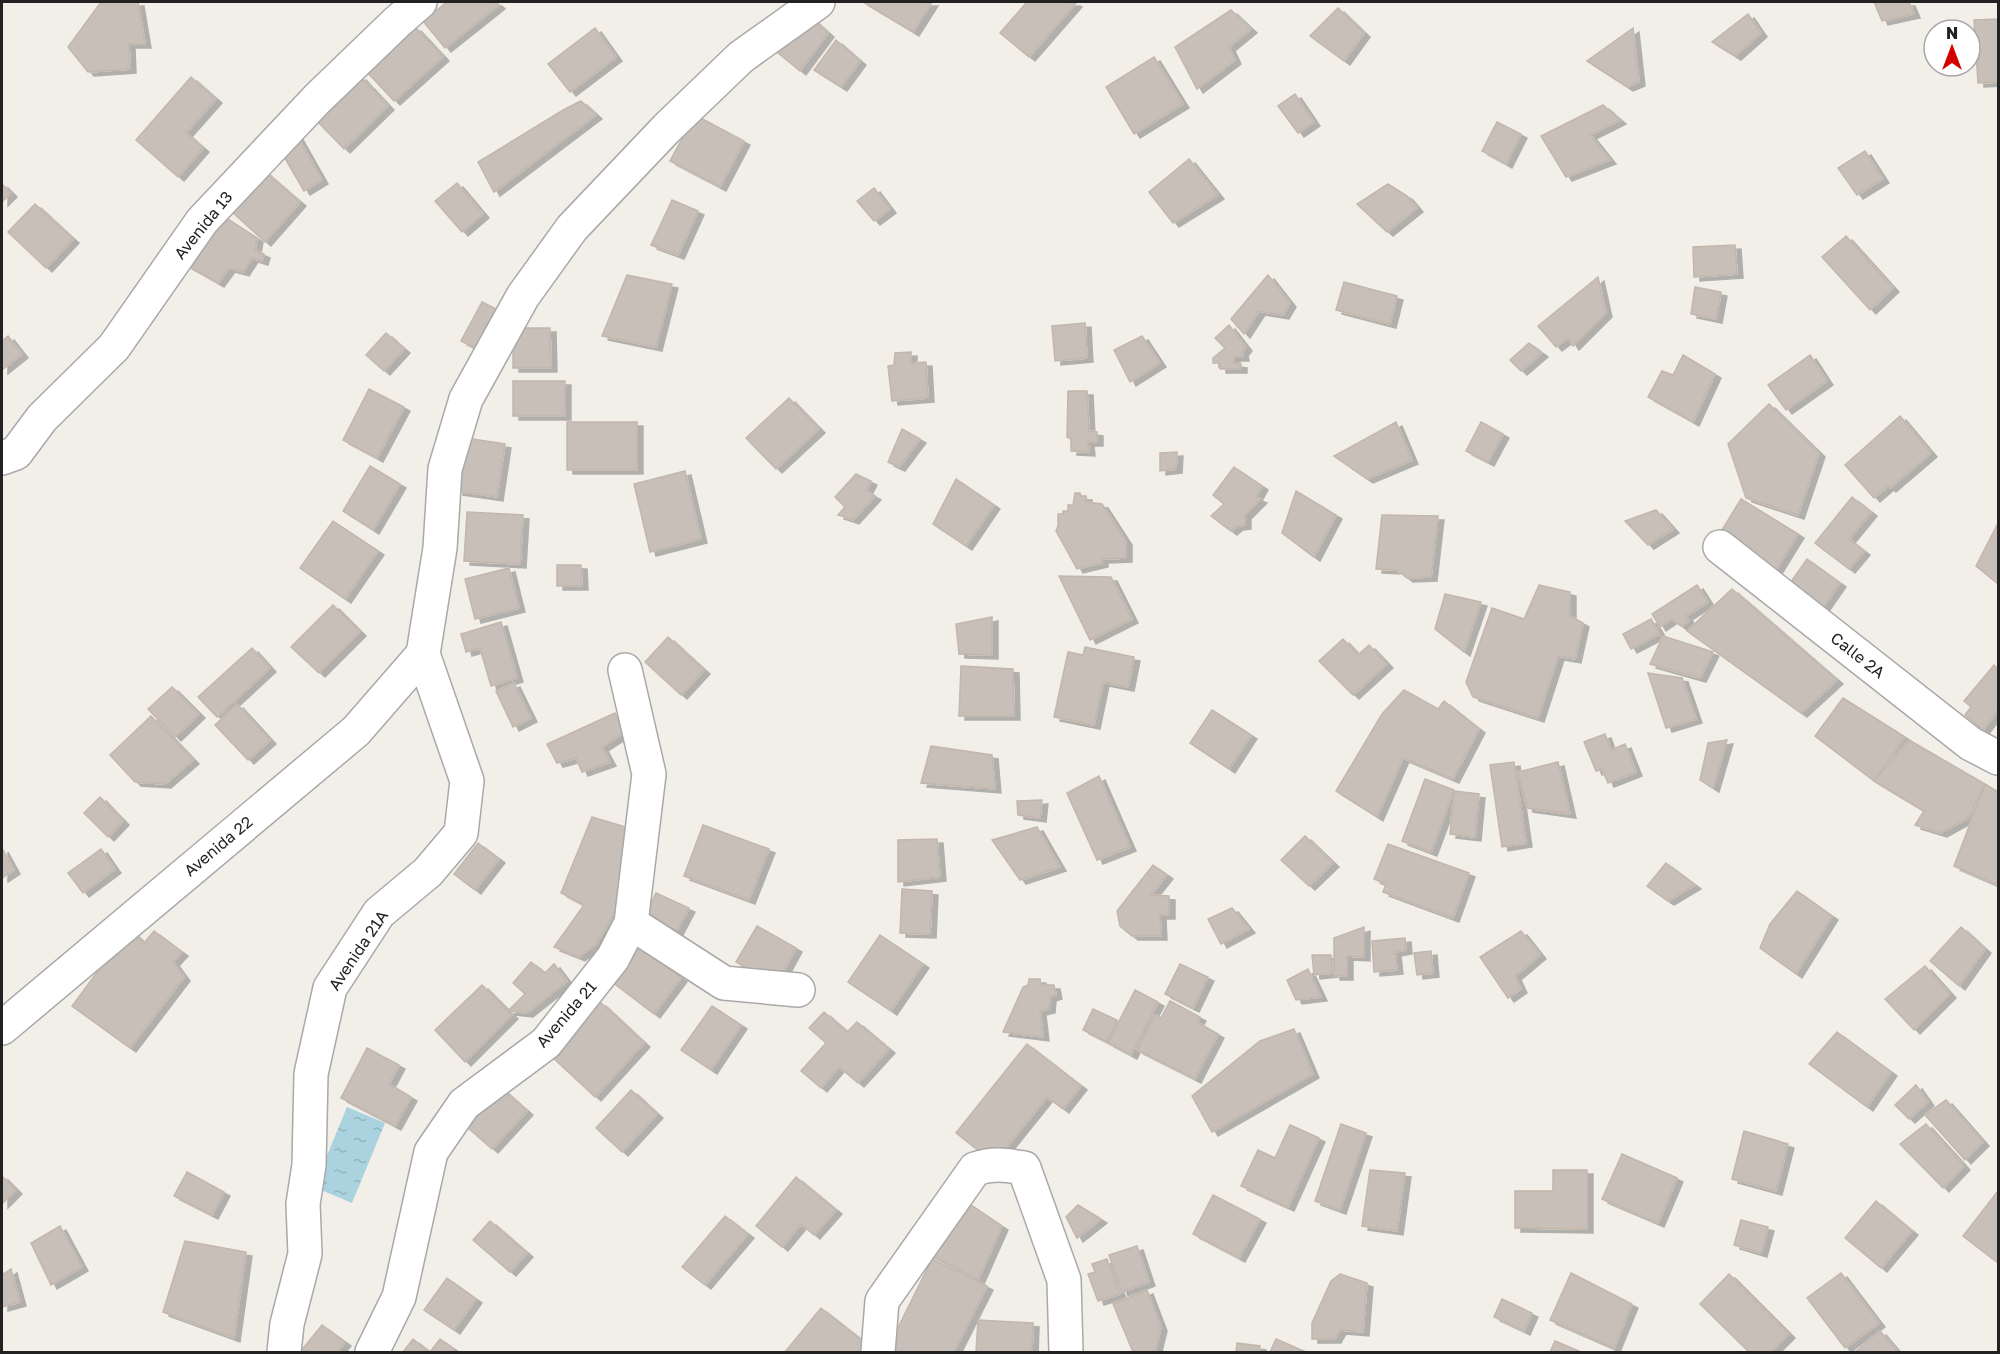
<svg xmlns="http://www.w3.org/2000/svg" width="2000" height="1354" font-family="'Golos Text',sans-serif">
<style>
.water{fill:url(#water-ripples)}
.building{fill:#c7bfb8;stroke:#c4b6ab;stroke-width:1.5;filter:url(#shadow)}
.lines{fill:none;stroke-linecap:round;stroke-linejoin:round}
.minor-casing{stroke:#a9a9a9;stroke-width:36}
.minor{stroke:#fff;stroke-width:33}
.labels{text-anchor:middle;stroke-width:5;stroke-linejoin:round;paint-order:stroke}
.street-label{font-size:16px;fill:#222;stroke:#fff}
</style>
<defs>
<pattern id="water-ripples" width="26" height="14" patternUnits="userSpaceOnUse" patternTransform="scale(1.5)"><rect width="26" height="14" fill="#aad3df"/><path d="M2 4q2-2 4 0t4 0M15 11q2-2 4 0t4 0" fill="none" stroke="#92b5bf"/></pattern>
<filter id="shadow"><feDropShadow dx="6" dy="4" stdDeviation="0" flood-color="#0004"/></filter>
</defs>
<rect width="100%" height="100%" fill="#f2efe9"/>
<path class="water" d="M 347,1107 L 385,1123 L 352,1203 L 314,1187 Z"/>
<g class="building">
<path d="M 101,2 L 138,2 L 145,44 L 129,44 L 130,69 L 88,72 L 68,47 Z"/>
<path d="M 447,2 L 496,2 L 499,5 L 445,48 L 423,21 Z"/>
<path d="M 863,2 L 932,2 L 913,32 Z"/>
<path d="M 1027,2 L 1074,2 L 1076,3 L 1029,57 L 1000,33 Z"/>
<path d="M 1874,2 L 1909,2 L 1914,14 L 1882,21 Z"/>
<path d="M 798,6 L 828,33 L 800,71 L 761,39 Z"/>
<path d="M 1338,8 L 1364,33 L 1344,61 L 1310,36 Z"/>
<path d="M 1231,10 L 1251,29 L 1229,47 L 1235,60 L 1197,89 L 1175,47 Z"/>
<path d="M 1748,14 L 1761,33 L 1735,56 L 1712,42 Z"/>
<path d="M 1998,19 L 1998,82 L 1978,83 L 1974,20 Z"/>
<path d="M 415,27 L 443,57 L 394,101 L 366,71 Z"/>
<path d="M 595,28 L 616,57 L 570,92 L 548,64 Z"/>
<path d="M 1633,28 L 1639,82 L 1627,87 L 1587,61 Z"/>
<path d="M 836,40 L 860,61 L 841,87 L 814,70 Z"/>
<path d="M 1154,57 L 1183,104 L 1134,134 L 1106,87 Z"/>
<path d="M 360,76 L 388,106 L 344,149 L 315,119 Z"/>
<path d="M 191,77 L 216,99 L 186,133 L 203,148 L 178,177 L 136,140 Z"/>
<path d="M 1295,94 L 1314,122 L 1298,133 L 1278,106 Z"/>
<path d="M 581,101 L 596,115 L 494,192 L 478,162 L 565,109 Z"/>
<path d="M 1603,105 L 1620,120 L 1590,135 L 1610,160 L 1566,177 L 1541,136 Z"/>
<path d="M 695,115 L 744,141 L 720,187 L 670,161 Z"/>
<path d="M 1497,122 L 1521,134 L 1506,164 L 1482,151 Z"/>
<path d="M 295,132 L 322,180 L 304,191 L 276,143 Z"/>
<path d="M 1865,151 L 1883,179 L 1857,195 L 1838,168 Z"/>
<path d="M 1189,159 L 1218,195 L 1173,223 L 1149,192 Z"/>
<path d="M 257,165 L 300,202 L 265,242 L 221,202 Z"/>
<path d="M 457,183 L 483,214 L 462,232 L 435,201 Z"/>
<path d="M 2,184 L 11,193 L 2,202 Z"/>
<path d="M 1388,184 L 1407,196 L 1417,208 L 1387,232 L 1357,204 Z"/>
<path d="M 874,188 L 890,209 L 874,221 L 857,201 Z"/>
<path d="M 672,200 L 698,211 L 678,255 L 651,245 Z"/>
<path d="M 35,204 L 73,239 L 46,268 L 8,232 Z"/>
<path d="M 223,216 L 257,238 L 255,250 L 264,254 L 262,261 L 252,258 L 243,272 L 229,268 L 218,283 L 186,265 Z"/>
<path d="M 1846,236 L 1893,288 L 1870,310 L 1822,257 Z"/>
<path d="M 1735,245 L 1737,274 L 1694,277 L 1693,247 Z"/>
<path d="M 627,275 L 672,284 L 656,347 L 602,336 Z"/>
<path d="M 1268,275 L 1290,303 L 1283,315 L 1259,311 L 1244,334 L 1231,319 Z"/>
<path d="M 1598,277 L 1606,313 L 1573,346 L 1568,338 L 1556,347 L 1538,326 Z"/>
<path d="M 1344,282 L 1397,296 L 1390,324 L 1336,310 Z"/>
<path d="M 1695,287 L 1721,292 L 1716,319 L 1691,314 Z"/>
<path d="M 482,302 L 508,315 L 488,354 L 461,341 Z"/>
<path d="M 1085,323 L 1087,358 L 1055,361 L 1052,326 Z"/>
<path d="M 1229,325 L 1246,347 L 1242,352 L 1243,357 L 1234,357 L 1234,363 L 1241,364 L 1241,369 L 1220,369 L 1220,363 L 1213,363 L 1213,358 L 1225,348 L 1215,338 Z"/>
<path d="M 513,328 L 550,328 L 551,368 L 513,368 Z"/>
<path d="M 386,333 L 404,349 L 384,371 L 366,355 Z"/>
<path d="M 8,336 L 22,354 L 2,370 L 2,341 Z"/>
<path d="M 1142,336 L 1160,363 L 1130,382 L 1114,350 Z"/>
<path d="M 1529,343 L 1542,353 L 1521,371 L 1510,360 Z"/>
<path d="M 911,352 L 911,363 L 926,362 L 928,398 L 892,401 L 888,366 L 894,365 L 895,353 Z"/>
<path d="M 1683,355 L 1715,374 L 1693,422 L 1648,397 L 1662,371 L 1673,375 Z"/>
<path d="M 1810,355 L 1827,381 L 1786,410 L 1768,385 Z"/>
<rect x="513" y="381" width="52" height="35"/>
<path d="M 369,389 L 404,407 L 377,458 L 343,440 Z"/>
<path d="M 1068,391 L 1087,391 L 1089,431 L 1097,432 L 1097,442 L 1088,442 L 1089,452 L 1071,451 L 1071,439 L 1067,437 Z"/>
<path d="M 789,398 L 819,429 L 776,469 L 746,438 Z"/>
<path d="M 1769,404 L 1819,453 L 1798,515 L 1746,498 L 1728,444 Z"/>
<path d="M 1900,416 L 1931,453 L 1890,488 L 1888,486 L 1874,498 L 1845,465 Z"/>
<rect x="567" y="422" width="70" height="48"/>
<path d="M 1396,422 L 1412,460 L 1367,479 L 1334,456 Z"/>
<path d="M 1481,422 L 1503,434 L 1488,462 L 1466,451 Z"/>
<path d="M 902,429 L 920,439 L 899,467 L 888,462 Z"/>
<path d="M 466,438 L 505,444 L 497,497 L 457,491 Z"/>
<path d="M 1177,452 L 1176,469 L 1160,471 L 1160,453 Z"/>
<path d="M 370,466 L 400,484 L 373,530 L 343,511 Z"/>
<path d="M 1234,467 L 1262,486 L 1256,497 L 1261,499 L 1245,515 L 1245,525 L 1237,526 L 1231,531 L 1211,516 L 1224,504 L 1213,495 Z"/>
<path d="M 685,471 L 701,539 L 650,552 L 634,484 Z"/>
<path d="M 856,474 L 871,481 L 866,491 L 875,496 L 853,520 L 838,515 L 845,507 L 835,497 Z"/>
<path d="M 956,479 L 994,505 L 966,546 L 933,524 Z"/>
<path d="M 1296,491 L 1336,515 L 1314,557 L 1282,533 Z"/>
<path d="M 1075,493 L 1080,493 L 1081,496 L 1086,496 L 1086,502 L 1102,504 L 1126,541 L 1126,558 L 1102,559 L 1102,563 L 1077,569 L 1056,531 L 1058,526 L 1058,514 L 1063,514 L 1063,511 L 1068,511 L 1068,505 L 1073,505 Z"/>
<path d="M 1852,497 L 1871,512 L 1849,539 L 1864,551 L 1849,569 L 1815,543 Z"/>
<path d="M 1741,499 L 1798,534 L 1771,578 L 1714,543 Z"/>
<path d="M 1656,510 L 1673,529 L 1648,545 L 1625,521 Z"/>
<path d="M 467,512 L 523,515 L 520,564 L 464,561 Z"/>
<path d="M 1382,515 L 1438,516 L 1431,577 L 1407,578 L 1397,570 L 1376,569 Z"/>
<path d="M 333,521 L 378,551 L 345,599 L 300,568 Z"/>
<path d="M 1998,523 L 1998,584 L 1976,566 Z"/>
<path d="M 1807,559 L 1840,583 L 1822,609 L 1788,586 Z"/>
<path d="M 557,565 L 581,565 L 582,586 L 557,586 Z"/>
<path d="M 509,568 L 519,608 L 475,619 L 465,579 Z"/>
<path d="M 1059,576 L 1111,577 L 1132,619 L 1090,640 Z"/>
<path d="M 1539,585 L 1570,592 L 1570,616 L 1583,623 L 1575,659 L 1558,656 L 1538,718 L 1473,697 L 1466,682 L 1492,608 L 1524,619 Z"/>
<path d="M 1697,585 L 1708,602 L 1686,616 L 1689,621 L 1681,626 L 1672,619 L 1660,627 L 1652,614 Z"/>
<path d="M 1732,589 L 1837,680 L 1801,713 L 1687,631 Z"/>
<path d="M 1445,594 L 1481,602 L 1464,652 L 1435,629 Z"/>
<path d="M 333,605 L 360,632 L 319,673 L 291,647 Z"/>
<path d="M 992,617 L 992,655 L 959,654 L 956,624 Z"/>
<path d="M 1651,619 L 1660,634 L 1631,649 L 1623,634 Z"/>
<path d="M 501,622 L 517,678 L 491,686 L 480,648 L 466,652 L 461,634 Z"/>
<path d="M 1663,636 L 1713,652 L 1700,678 L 1650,664 Z"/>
<path d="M 668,637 L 704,670 L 681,695 L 645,662 Z"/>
<path d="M 1343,639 L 1358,655 L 1369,645 L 1387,664 L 1353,695 L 1319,661 Z"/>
<path d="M 1085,647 L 1134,657 L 1128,687 L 1103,682 L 1094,725 L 1054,717 L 1068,652 L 1083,655 Z"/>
<path d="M 252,648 L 270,668 L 217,717 L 198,697 Z"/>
<path d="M 1994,665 L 1998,669 L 1998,710 L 1983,730 L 1965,715 L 1971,707 L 1964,701 Z"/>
<path d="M 961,666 L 1013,669 L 1014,716 L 959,716 Z"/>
<path d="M 1648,673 L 1682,678 L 1696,719 L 1666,728 Z"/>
<path d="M 514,683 L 531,718 L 513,727 L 496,691 Z"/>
<path d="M 172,687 L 199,714 L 175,737 L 148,709 Z"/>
<path d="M 1404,690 L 1438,709 L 1444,701 L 1479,729 L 1453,779 L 1403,758 L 1377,817 L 1336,791 L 1382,714 Z"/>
<path d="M 1843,698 L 1905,737 L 1874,781 L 1815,736 Z"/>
<path d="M 237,704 L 270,740 L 248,760 L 215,725 Z"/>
<path d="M 1212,710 L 1251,735 L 1229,769 L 1190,743 Z"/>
<path d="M 615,713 L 625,732 L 602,747 L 610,762 L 582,772 L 576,758 L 557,763 L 547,744 Z"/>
<path d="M 151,716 L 193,760 L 165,784 L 135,782 L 110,755 Z"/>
<path d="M 1605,734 L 1611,750 L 1625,744 L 1636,772 L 1608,783 L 1602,769 L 1596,771 L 1584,742 Z"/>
<path d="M 1727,740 L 1713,788 L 1700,780 L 1708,743 Z"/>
<path d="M 1909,740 L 1985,784 L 1968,818 L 1941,833 L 1915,825 L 1924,811 L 1874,781 Z"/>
<path d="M 931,746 L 992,755 L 995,789 L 921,783 Z"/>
<path d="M 1514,762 L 1526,843 L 1502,847 L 1490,765 Z"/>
<path d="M 1558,762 L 1570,814 L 1527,808 L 1518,772 Z"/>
<path d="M 1099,776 L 1130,847 L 1097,860 L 1067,793 Z"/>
<path d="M 1425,779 L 1454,790 L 1431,852 L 1402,841 Z"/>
<path d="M 1985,784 L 1998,792 L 1998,885 L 1954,866 Z"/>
<path d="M 1454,791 L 1479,794 L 1475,837 L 1450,834 Z"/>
<path d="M 100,797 L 123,821 L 108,837 L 84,813 Z"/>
<path d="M 1042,800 L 1040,818 L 1018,815 L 1017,801 Z"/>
<path d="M 592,817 L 639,831 L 632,873 L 611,919 L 596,944 L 579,957 L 554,947 L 584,905 L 561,893 Z"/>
<path d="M 703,825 L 769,849 L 749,900 L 684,876 Z"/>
<path d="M 1037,827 L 1060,867 L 1020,880 L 992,840 Z"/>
<path d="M 1305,836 L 1333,863 L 1309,886 L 1281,860 Z"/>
<path d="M 937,839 L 940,877 L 898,882 L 898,840 Z"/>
<path d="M 478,843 L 499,859 L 475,890 L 454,874 Z"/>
<path d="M 1388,844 L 1469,873 L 1453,918 L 1383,892 L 1386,884 L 1374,879 Z"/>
<path d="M 2,848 L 14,870 L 2,878 Z"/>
<path d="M 101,849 L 115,869 L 83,893 L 68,873 Z"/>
<path d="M 1666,863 L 1695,885 L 1668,901 L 1647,886 Z"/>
<path d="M 1153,865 L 1167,875 L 1151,895 L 1169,896 L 1169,915 L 1160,915 L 1161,936 L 1132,936 L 1120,926 L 1117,911 Z"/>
<path d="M 902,889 L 932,891 L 930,934 L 900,933 Z"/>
<path d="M 1797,891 L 1832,916 L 1796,974 L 1760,948 L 1770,924 Z"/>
<path d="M 656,893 L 689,908 L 677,931 L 645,915 Z"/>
<path d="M 1232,908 L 1249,929 L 1221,944 L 1208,919 Z"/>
<path d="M 757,926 L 796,948 L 776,985 L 736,962 Z"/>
<path d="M 1364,927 L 1364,957 L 1347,956 L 1347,976 L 1334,976 L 1334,938 Z"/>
<path d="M 1961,927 L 1985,949 L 1959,986 L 1930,961 Z"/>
<path d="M 129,929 L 144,943 L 154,931 L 182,952 L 173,962 L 184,977 L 130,1048 L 72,1006 Z"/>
<path d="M 1521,931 L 1540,955 L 1515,976 L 1521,989 L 1508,998 L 1480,957 Z"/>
<path d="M 880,935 L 923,964 L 891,1011 L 848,982 Z"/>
<path d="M 1405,938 L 1406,950 L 1395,952 L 1397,970 L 1374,972 L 1372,941 Z"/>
<path d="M 638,945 L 681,978 L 654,1014 L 611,981 Z"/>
<path d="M 1431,951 L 1433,973 L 1417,975 L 1414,953 Z"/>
<path d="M 1312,955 L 1331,955 L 1332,973 L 1314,975 Z"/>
<path d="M 531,962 L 545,973 L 554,964 L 567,981 L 527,1013 L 508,1011 L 525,994 L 513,983 Z"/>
<path d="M 1180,964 L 1208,977 L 1193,1008 L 1165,994 Z"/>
<path d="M 1925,966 L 1950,994 L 1914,1030 L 1885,999 Z"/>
<path d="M 1308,969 L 1321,997 L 1296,1000 L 1287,980 Z"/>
<path d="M 1029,979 L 1040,979 L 1041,985 L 1054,985 L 1056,995 L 1050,997 L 1049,1009 L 1040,1011 L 1043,1037 L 1003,1032 L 1023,987 L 1028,985 Z"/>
<path d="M 482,985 L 512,1015 L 465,1062 L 435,1030 Z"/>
<path d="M 1135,990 L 1158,1002 L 1131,1055 L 1108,1043 Z"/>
<path d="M 1170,1001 L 1200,1017 L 1197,1022 L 1218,1034 L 1195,1079 L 1137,1050 L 1155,1015 L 1161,1018 Z"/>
<path d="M 600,1002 L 644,1043 L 595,1097 L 551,1056 Z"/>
<path d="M 712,1006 L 741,1025 L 711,1070 L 681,1050 Z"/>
<path d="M 1093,1009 L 1117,1020 L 1107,1042 L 1083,1030 Z"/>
<path d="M 824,1012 L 847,1032 L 857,1022 L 889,1049 L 858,1083 L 839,1067 L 821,1088 L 801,1071 L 826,1043 L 809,1028 Z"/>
<path d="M 1294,1029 L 1313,1074 L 1212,1132 L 1192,1096 L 1260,1041 Z"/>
<path d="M 1837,1032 L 1891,1072 L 1867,1107 L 1809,1064 Z"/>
<path d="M 1027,1044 L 1081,1086 L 1063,1109 L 1047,1097 L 994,1163 L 956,1133 Z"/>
<path d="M 367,1048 L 399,1065 L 389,1084 L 411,1097 L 395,1126 L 341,1098 Z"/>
<path d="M 1916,1085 L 1928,1102 L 1909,1119 L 1895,1105 Z"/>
<path d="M 502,1089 L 527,1111 L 492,1149 L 467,1127 Z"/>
<path d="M 631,1090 L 657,1114 L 622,1152 L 596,1128 Z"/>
<path d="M 1946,1100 L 1983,1142 L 1965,1160 L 1925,1115 Z"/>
<path d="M 1341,1124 L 1366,1133 L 1340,1210 L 1315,1201 Z"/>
<path d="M 1926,1124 L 1964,1166 L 1943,1188 L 1900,1144 Z"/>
<path d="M 1290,1125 L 1319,1138 L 1288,1207 L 1241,1186 L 1258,1150 L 1275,1158 Z"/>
<path d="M 1744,1131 L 1788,1144 L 1776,1191 L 1732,1179 Z"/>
<path d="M 1622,1154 L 1677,1178 L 1658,1223 L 1602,1199 Z"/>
<path d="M 1370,1170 L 1405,1173 L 1397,1231 L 1362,1226 Z"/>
<path d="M 1553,1170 L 1587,1170 L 1587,1229 L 1515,1228 L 1515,1191 L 1553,1191 Z"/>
<path d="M 187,1172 L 224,1192 L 212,1215 L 174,1196 Z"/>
<path d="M 2,1176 L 16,1190 L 2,1204 Z"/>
<path d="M 796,1177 L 836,1210 L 814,1235 L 801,1224 L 782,1247 L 756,1226 Z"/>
<path d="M 1998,1191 L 1998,1263 L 1963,1236 Z"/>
<path d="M 1213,1195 L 1260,1219 L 1239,1258 L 1193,1234 Z"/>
<path d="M 962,1199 L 1002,1226 L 978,1280 L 926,1253 Z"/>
<path d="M 1876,1201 L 1912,1231 L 1881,1268 L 1845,1238 Z"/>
<path d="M 1078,1205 L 1101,1219 L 1077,1238 L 1066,1217 Z"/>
<path d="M 725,1216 L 748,1234 L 705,1285 L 682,1267 Z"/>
<path d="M 1741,1220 L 1768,1227 L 1761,1253 L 1734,1245 Z"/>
<path d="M 490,1221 L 527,1253 L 510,1272 L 473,1240 Z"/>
<path d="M 60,1226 L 82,1267 L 51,1285 L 31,1243 Z"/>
<path d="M 185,1241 L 246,1252 L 234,1338 L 163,1312 Z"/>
<path d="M 1137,1246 L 1149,1282 L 1122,1292 L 1109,1255 Z"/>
<path d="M 932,1259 L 987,1286 L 954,1352 L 886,1352 Z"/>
<path d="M 1107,1259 L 1120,1294 L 1098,1301 L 1088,1274 L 1095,1272 L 1092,1264 Z"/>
<path d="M 11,1269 L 20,1302 L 2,1307 L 2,1275 Z"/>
<path d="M 1571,1273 L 1632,1304 L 1614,1348 L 1550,1320 Z"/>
<path d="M 1841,1273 L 1879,1323 L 1845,1348 L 1807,1298 Z"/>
<path d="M 1340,1274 L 1367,1283 L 1363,1332 L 1340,1330 L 1335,1339 L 1312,1339 L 1312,1323 L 1331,1281 Z"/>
<path d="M 1729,1274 L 1789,1334 L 1771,1352 L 1749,1352 L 1700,1304 Z"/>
<path d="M 447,1278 L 476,1299 L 454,1330 L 424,1310 Z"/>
<path d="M 1147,1290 L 1161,1327 L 1155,1352 L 1133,1352 L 1113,1304 Z"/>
<path d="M 1502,1299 L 1532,1313 L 1524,1331 L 1494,1317 Z"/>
<path d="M 821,1308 L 873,1349 L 870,1352 L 785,1352 Z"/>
<path d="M 978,1320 L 1033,1323 L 1032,1352 L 976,1352 Z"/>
<path d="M 322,1325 L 345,1342 L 337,1352 L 300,1352 Z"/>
<path d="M 1880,1331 L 1898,1352 L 1855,1352 Z"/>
<path d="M 413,1339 L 430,1352 L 440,1339 L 454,1349 L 452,1352 L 403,1352 Z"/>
<path d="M 1276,1339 L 1306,1352 L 1270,1352 Z"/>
<path d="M 1555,1341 L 1581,1352 L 1550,1352 Z"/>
<path d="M 1237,1343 L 1260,1346 L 1259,1352 L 1236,1352 Z"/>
</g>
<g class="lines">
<defs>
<g id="minor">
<path d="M 2,458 L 16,453 L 42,418 L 114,347 L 202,221 L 317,99 L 397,22 L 420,2"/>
<path d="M 1720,547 L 1971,744 L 1998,758"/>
<path d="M 631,923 L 724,983 L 798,990"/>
<path d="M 2,1028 L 356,731 L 423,654"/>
<path d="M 284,1352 L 287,1324 L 305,1254 L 303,1204 L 309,1165 L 311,1074 L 330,988 L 379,913 L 428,872 L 461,833 L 467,781 L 423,654 L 440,548 L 445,469 L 466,399 L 523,296 L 572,228 L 667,128 L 741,57 L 818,2"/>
<path d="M 372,1352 L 399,1297 L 431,1152 L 464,1104 L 546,1043 L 613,958 L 631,923 L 649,774 L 625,670"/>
<path d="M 878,1352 L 882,1301 L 975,1169 C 993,1163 1005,1165 1024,1168 L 1064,1280 L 1066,1352"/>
</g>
</defs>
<use href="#minor" class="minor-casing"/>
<use href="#minor" class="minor"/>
</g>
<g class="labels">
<g class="street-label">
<text transform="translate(203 225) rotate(-51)" y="6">Avenida 13</text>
<text transform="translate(1858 655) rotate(38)" y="6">Calle 2A</text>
<text transform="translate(218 846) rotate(-40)" y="6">Avenida 22</text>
<text transform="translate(358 950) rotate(-56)" y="6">Avenida 21A</text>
<text transform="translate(566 1014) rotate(-49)" y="6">Avenida 21</text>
</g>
</g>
<rect width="2000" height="1354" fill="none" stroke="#222222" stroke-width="6"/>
<g transform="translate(1952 48)"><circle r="28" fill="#ffffff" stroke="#a7a7a7" stroke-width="1.5"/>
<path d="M0-4.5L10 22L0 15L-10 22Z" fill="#d40000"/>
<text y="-9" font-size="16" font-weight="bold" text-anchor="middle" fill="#222222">N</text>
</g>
</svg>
